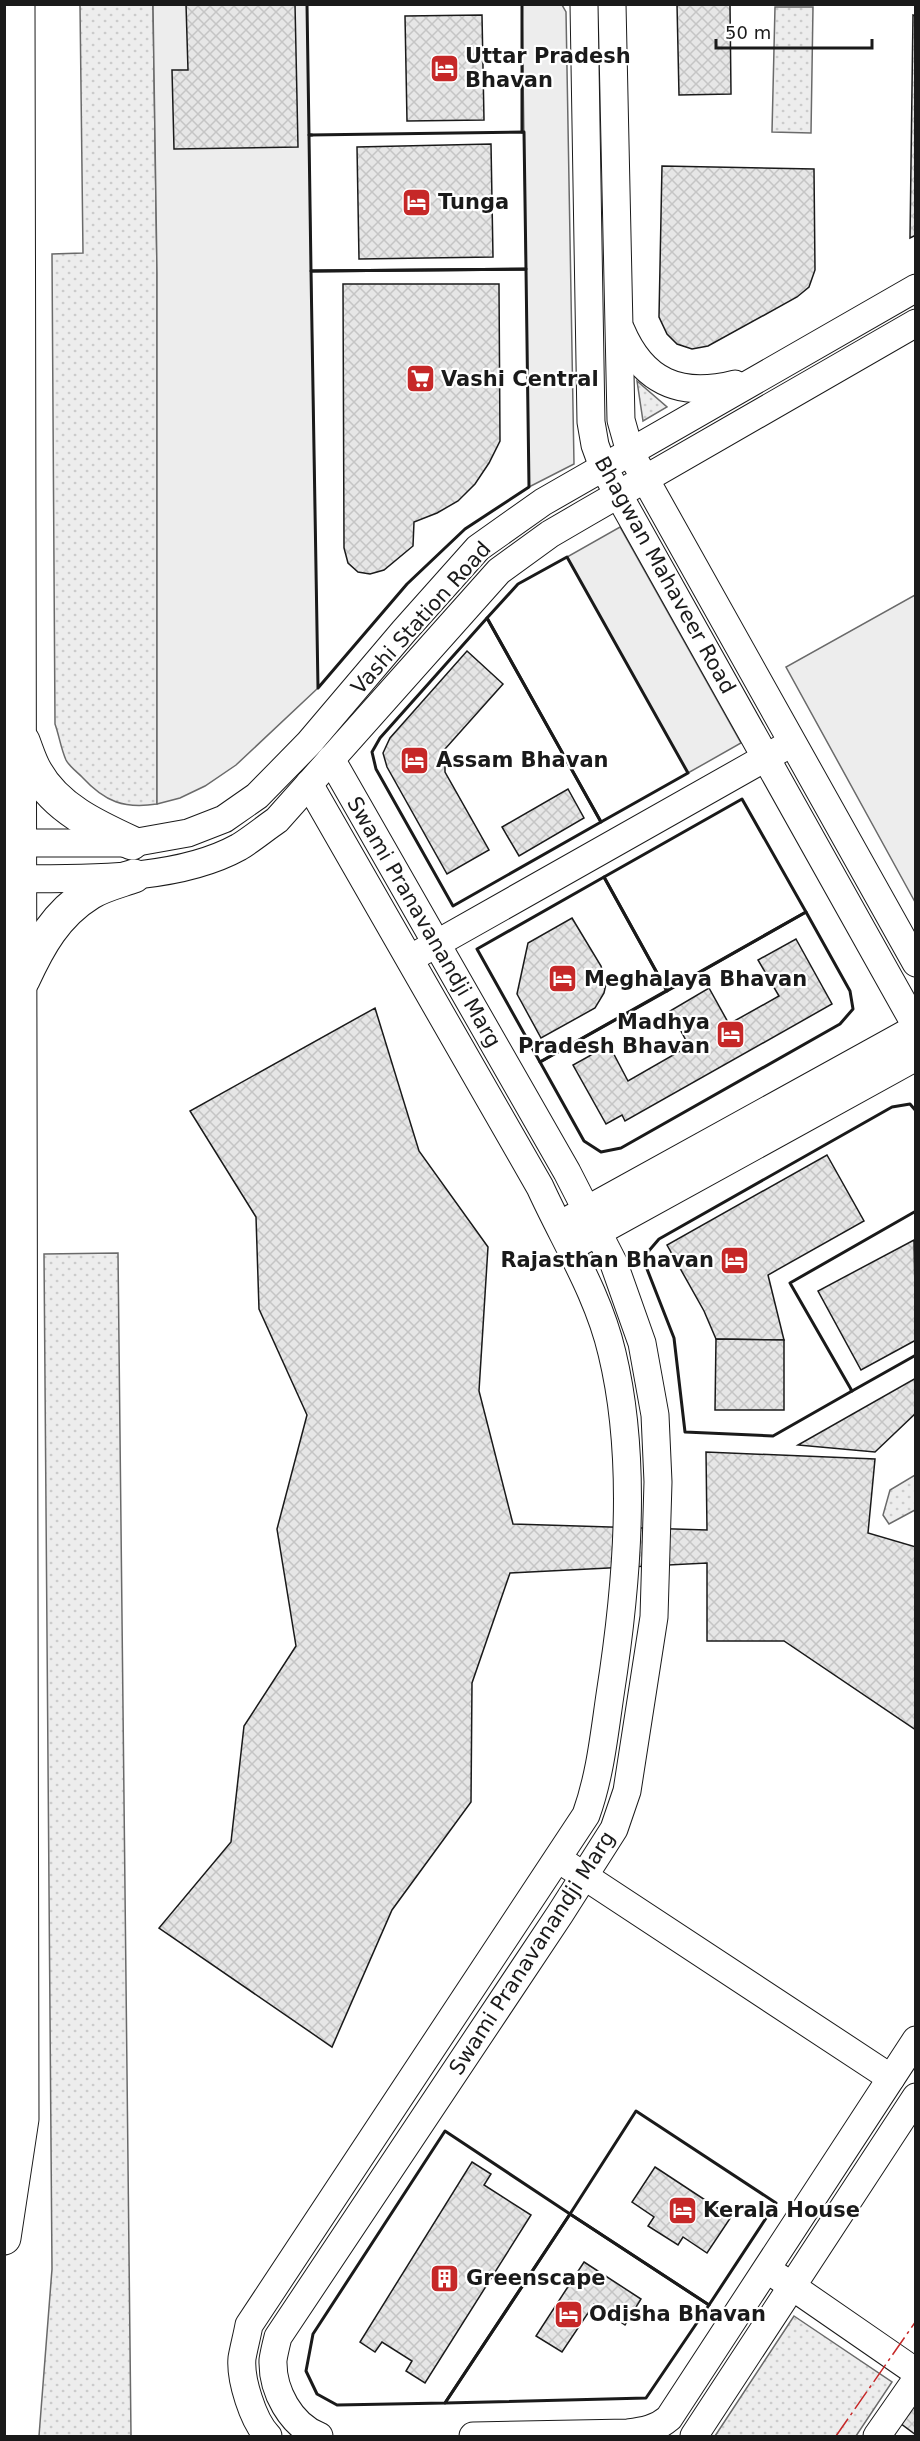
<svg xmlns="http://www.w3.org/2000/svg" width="920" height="2441" font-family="'DejaVu Sans',sans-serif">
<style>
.grass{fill:url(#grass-dots);stroke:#6a6a6a;stroke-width:1.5}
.built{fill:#ededed;stroke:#6a6a6a;stroke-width:1.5}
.building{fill:url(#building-cross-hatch);stroke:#1a1a1a;stroke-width:1.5}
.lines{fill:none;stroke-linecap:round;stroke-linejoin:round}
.secondary-casing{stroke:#1a1a1a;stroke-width:29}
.highway-casing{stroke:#1a1a1a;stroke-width:35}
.secondary{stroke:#fff;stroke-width:27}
.highway{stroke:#fff;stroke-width:33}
.wall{stroke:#1a1a1a;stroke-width:3}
.power{stroke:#c62828;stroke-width:1.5;stroke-dasharray:21 4.5 3 4.5;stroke-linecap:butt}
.labels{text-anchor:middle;stroke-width:4.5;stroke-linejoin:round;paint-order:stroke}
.poi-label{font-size:21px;font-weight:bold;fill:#1a1a1a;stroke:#fff;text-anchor:start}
.street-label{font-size:21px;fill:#1a1a1a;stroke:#fff}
</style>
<defs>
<pattern id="grass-dots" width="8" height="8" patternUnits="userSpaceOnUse" patternTransform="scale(1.5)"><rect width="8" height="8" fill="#ededed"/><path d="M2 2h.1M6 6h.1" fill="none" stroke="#cbcbcb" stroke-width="1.8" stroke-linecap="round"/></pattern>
<pattern id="building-cross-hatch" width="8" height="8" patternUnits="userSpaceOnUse" patternTransform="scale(1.5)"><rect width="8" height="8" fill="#e6e6e6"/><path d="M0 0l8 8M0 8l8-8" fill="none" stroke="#c5c5c5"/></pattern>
</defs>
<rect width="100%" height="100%" fill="#fff"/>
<g class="grass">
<path d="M 80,5 L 153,5 L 157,273 L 157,804 C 124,809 105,802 82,777 C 77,772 69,766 66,760 C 61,749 59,735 55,724 L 52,254 L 83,253 Z"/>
<path d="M 775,7 L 813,7 L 811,133 L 772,132 Z"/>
<path d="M 637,381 L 667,407 L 643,421 Z"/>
<path d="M 118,1253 L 131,2436 L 39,2436 L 52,2269 L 44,1254 Z"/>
<path d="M 915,1475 L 915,1510 L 889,1524 L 883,1515 L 890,1490 Z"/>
<path d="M 794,2316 L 892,2382 L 856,2436 L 715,2436 Z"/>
</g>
<g class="built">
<path d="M 153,5 L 307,5 L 318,688 L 236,765 L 205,786 L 180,798 L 157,804 L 157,273 Z"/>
<path d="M 522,5 L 562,5 L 566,12 L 574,464 L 529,487 Z"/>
<path d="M 620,527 L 741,743 L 688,773 L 567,557 Z"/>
<path d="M 915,595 L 915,902 L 786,667 Z"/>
</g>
<g class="building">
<path d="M 186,4 L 295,4 L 298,147 L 174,149 L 172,70 L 188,70 Z"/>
<path d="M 677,4 L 730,4 L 731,94 L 679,95 Z"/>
<path d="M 482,15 L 484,120 L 407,121 L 405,16 Z"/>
<path d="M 913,15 L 916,16 L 916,235 L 910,238 Z"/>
<path d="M 491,144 L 493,257 L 359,259 L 357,147 Z"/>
<path d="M 662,166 L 814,169 L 815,270 L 809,287 L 797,297 L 708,346 L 692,349 L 677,344 L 667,334 L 659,317 Z"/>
<path d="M 343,284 L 499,284 L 500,441 L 489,463 L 475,484 L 458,501 L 437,513 L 414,522 L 413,546 L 384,570 L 370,574 L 358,572 L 348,563 L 344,548 Z"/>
<path d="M 467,651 L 503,684 L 445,749 L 445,772 L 489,850 L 447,874 L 387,767 L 383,753 L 390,738 Z"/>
<path d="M 568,789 L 584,818 L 519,856 L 502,827 Z"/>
<path d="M 572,918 L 601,966 L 606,984 L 604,993 L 595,1008 L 541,1038 L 517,994 L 528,943 Z"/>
<path d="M 796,939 L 832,1004 L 625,1121 L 622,1115 L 606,1124 L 573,1065 L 609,1045 L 628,1081 L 689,1046 L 670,1011 L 709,988 L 729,1024 L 779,996 L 758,960 Z"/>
<path d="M 375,1008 L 419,1151 L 488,1247 L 479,1391 L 513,1524 L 707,1530 L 706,1452 L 875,1459 L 868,1533 L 916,1547 L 916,1730 L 784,1641 L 707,1641 L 707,1563 L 510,1573 L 472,1683 L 471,1802 L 392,1910 L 332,2047 L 159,1928 L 231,1842 L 244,1726 L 296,1646 L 277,1529 L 307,1415 L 259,1309 L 256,1217 L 190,1111 Z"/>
<path d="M 827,1155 L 864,1221 L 768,1275 L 784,1340 L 716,1339 L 704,1311 L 667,1245 Z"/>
<path d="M 914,1240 L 916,1340 L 861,1370 L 818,1291 Z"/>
<path d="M 716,1339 L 784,1340 L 784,1410 L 715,1410 Z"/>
<path d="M 916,1378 L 916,1413 L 875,1452 L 798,1445 Z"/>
<path d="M 472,2162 L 491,2174 L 484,2185 L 531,2215 L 425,2383 L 406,2371 L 412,2361 L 382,2342 L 375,2352 L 360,2342 Z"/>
<path d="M 655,2167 L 731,2217 L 707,2253 L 683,2237 L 678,2245 L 648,2226 L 654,2217 L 632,2202 Z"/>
<path d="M 584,2262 L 641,2299 L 625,2325 L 594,2304 L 562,2352 L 536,2336 Z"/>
<path d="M 909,2402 L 916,2407 L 916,2435 L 896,2420 Z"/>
</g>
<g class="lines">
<defs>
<g id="secondary">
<path d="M 584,4 L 591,422 L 595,445 L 603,467 L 916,1026"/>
<path d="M 612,4 L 621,420 L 630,452 L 916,963"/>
<path d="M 621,330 C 643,382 680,398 735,384"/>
<path d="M 4,843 L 132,843 L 188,833 L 224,819 L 257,796 L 309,743 L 404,631 L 478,548 L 543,502 L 916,288"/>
<path d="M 4,879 C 77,878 174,883 239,847 C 252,839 264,829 277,820 L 499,571 L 550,534 L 586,513 L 916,323"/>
<path d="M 420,953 L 781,749"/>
<path d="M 572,1218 L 916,1028"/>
<path d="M 582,1241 L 916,1057"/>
<path d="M 569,1866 L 891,2078"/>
<path d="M 777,2276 L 916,2372"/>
<path d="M 268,2436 C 253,2421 240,2379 242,2358 C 244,2347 247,2336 249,2325 L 586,1815 C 600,1776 604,1736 610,1695 C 627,1586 638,1461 612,1353 C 598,1293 565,1242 540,1187 L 309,784"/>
<path d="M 319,2436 C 291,2425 272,2391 273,2360 C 274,2353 276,2345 278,2337 L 560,1914 L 614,1829 L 627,1791 L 654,1617 L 658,1482 L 655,1415 L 642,1343 L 614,1264 L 567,1172 L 331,759"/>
<path d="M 473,2436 L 628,2433 C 644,2431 656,2429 669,2418 L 916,2040"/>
<path d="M 694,2436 L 916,2097"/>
<path d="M 877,2436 L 916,2380"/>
</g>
<g id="highway">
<path d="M 23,741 C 27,751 30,762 36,772 C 56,808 95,826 132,843"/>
<path d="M 23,980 C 39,945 56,914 90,893 C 103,885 120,881 134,876"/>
<path d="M 4,2238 L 22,2119 L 18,4"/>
</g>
</defs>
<use href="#secondary" class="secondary-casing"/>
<use href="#highway" class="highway-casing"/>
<use href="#secondary" class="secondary"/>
<use href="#highway" class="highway"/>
<g class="wall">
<path d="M 307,4 L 309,135 L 312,135"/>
<path d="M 522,4 L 522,132"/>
<path d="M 524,132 L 526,269 L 311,271 L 309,135 Z"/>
<path d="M 526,269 L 529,487 L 465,529 L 407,584 L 318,688 L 311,271 Z"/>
<path d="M 567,557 L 688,773 L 601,822 L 487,618 L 518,584 Z"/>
<path d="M 487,618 L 601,822 L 453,906 L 376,769 L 372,752 L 380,738 Z"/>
<path d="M 742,799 L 806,912 L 667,991 L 604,877 Z"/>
<path d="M 604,877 L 667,991 L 540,1062 L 477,949 Z"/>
<path d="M 806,912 L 850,991 L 853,1009 L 840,1024 L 621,1148 L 601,1152 L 584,1141 L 540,1062 Z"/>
<path d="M 916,1111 L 910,1104 L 892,1107 L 659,1239 L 647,1253 L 647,1269 L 674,1338 L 685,1432 L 773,1436 L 852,1391 L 790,1283 L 916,1211"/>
<path d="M 851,1390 L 852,1391 L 916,1355"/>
<path d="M 636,2111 L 776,2203 L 709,2305 L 570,2214 Z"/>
<path d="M 445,2131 L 570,2214 L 445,2403 L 337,2405 L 317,2394 L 306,2371 L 313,2334 Z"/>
<path d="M 570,2214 L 709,2305 L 646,2398 L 445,2403 Z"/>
</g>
<path class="power" d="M 836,2436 L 916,2321"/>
</g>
<defs>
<symbol id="hotel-square" viewBox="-11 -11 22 22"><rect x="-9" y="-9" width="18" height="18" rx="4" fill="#c62828" stroke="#fff"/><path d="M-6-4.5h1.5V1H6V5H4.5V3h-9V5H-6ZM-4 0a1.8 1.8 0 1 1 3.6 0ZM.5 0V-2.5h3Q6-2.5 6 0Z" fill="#fff"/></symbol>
<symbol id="supermarket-square" viewBox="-11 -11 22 22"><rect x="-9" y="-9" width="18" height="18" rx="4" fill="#c62828" stroke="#fff"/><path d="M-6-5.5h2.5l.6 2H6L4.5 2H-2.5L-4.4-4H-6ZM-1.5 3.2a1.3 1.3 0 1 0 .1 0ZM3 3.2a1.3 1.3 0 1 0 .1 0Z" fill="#fff"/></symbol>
<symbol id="building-square" viewBox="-11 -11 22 22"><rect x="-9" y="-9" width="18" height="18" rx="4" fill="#c62828" stroke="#fff"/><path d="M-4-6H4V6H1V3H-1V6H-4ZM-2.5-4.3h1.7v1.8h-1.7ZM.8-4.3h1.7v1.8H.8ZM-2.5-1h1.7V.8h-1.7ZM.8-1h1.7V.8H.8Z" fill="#fff"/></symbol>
</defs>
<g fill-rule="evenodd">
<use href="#hotel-square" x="428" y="52" width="33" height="33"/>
<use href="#hotel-square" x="400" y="186" width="33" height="33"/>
<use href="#supermarket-square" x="404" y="362" width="33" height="33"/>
<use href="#hotel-square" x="398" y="744" width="33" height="33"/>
<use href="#hotel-square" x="546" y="962" width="33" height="33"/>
<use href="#hotel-square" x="714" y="1018" width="33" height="33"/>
<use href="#hotel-square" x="718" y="1244" width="33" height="33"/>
<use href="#hotel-square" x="666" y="2194" width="33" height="33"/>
<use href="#building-square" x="428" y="2262" width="33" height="33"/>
<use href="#hotel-square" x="552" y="2298" width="33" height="33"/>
</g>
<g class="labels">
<g class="poi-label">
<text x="465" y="63">Uttar Pradesh<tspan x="465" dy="24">Bhavan</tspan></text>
<text x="438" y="209">Tunga</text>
<text x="441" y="386">Vashi Central</text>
<text x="436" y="767">Assam Bhavan</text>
<text x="584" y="986">Meghalaya Bhavan</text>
<text x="710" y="1029" text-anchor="end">Madhya<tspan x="710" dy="24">Pradesh Bhavan</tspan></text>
<text x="714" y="1267" text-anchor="end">Rajasthan Bhavan</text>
<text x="703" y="2217">Kerala House</text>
<text x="466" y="2285">Greenscape</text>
<text x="589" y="2321">Odisha Bhavan</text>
</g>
<g class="street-label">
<text transform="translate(665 575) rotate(61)" y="7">Bhagwan Mahaveer Road</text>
<text transform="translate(421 618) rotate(-48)" y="7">Vashi Station Road</text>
<text transform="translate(424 922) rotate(60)" y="7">Swami Pranavanandji Marg</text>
<text transform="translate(532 1953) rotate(-57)" y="7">Swami Pranavanandji Marg</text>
</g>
</g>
<rect width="920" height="2441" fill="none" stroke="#1a1a1a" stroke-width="12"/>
<path d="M716 39v9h156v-9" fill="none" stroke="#1a1a1a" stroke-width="3"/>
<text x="725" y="39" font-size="18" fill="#1a1a1a" stroke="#ffffff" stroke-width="4.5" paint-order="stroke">50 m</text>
</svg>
